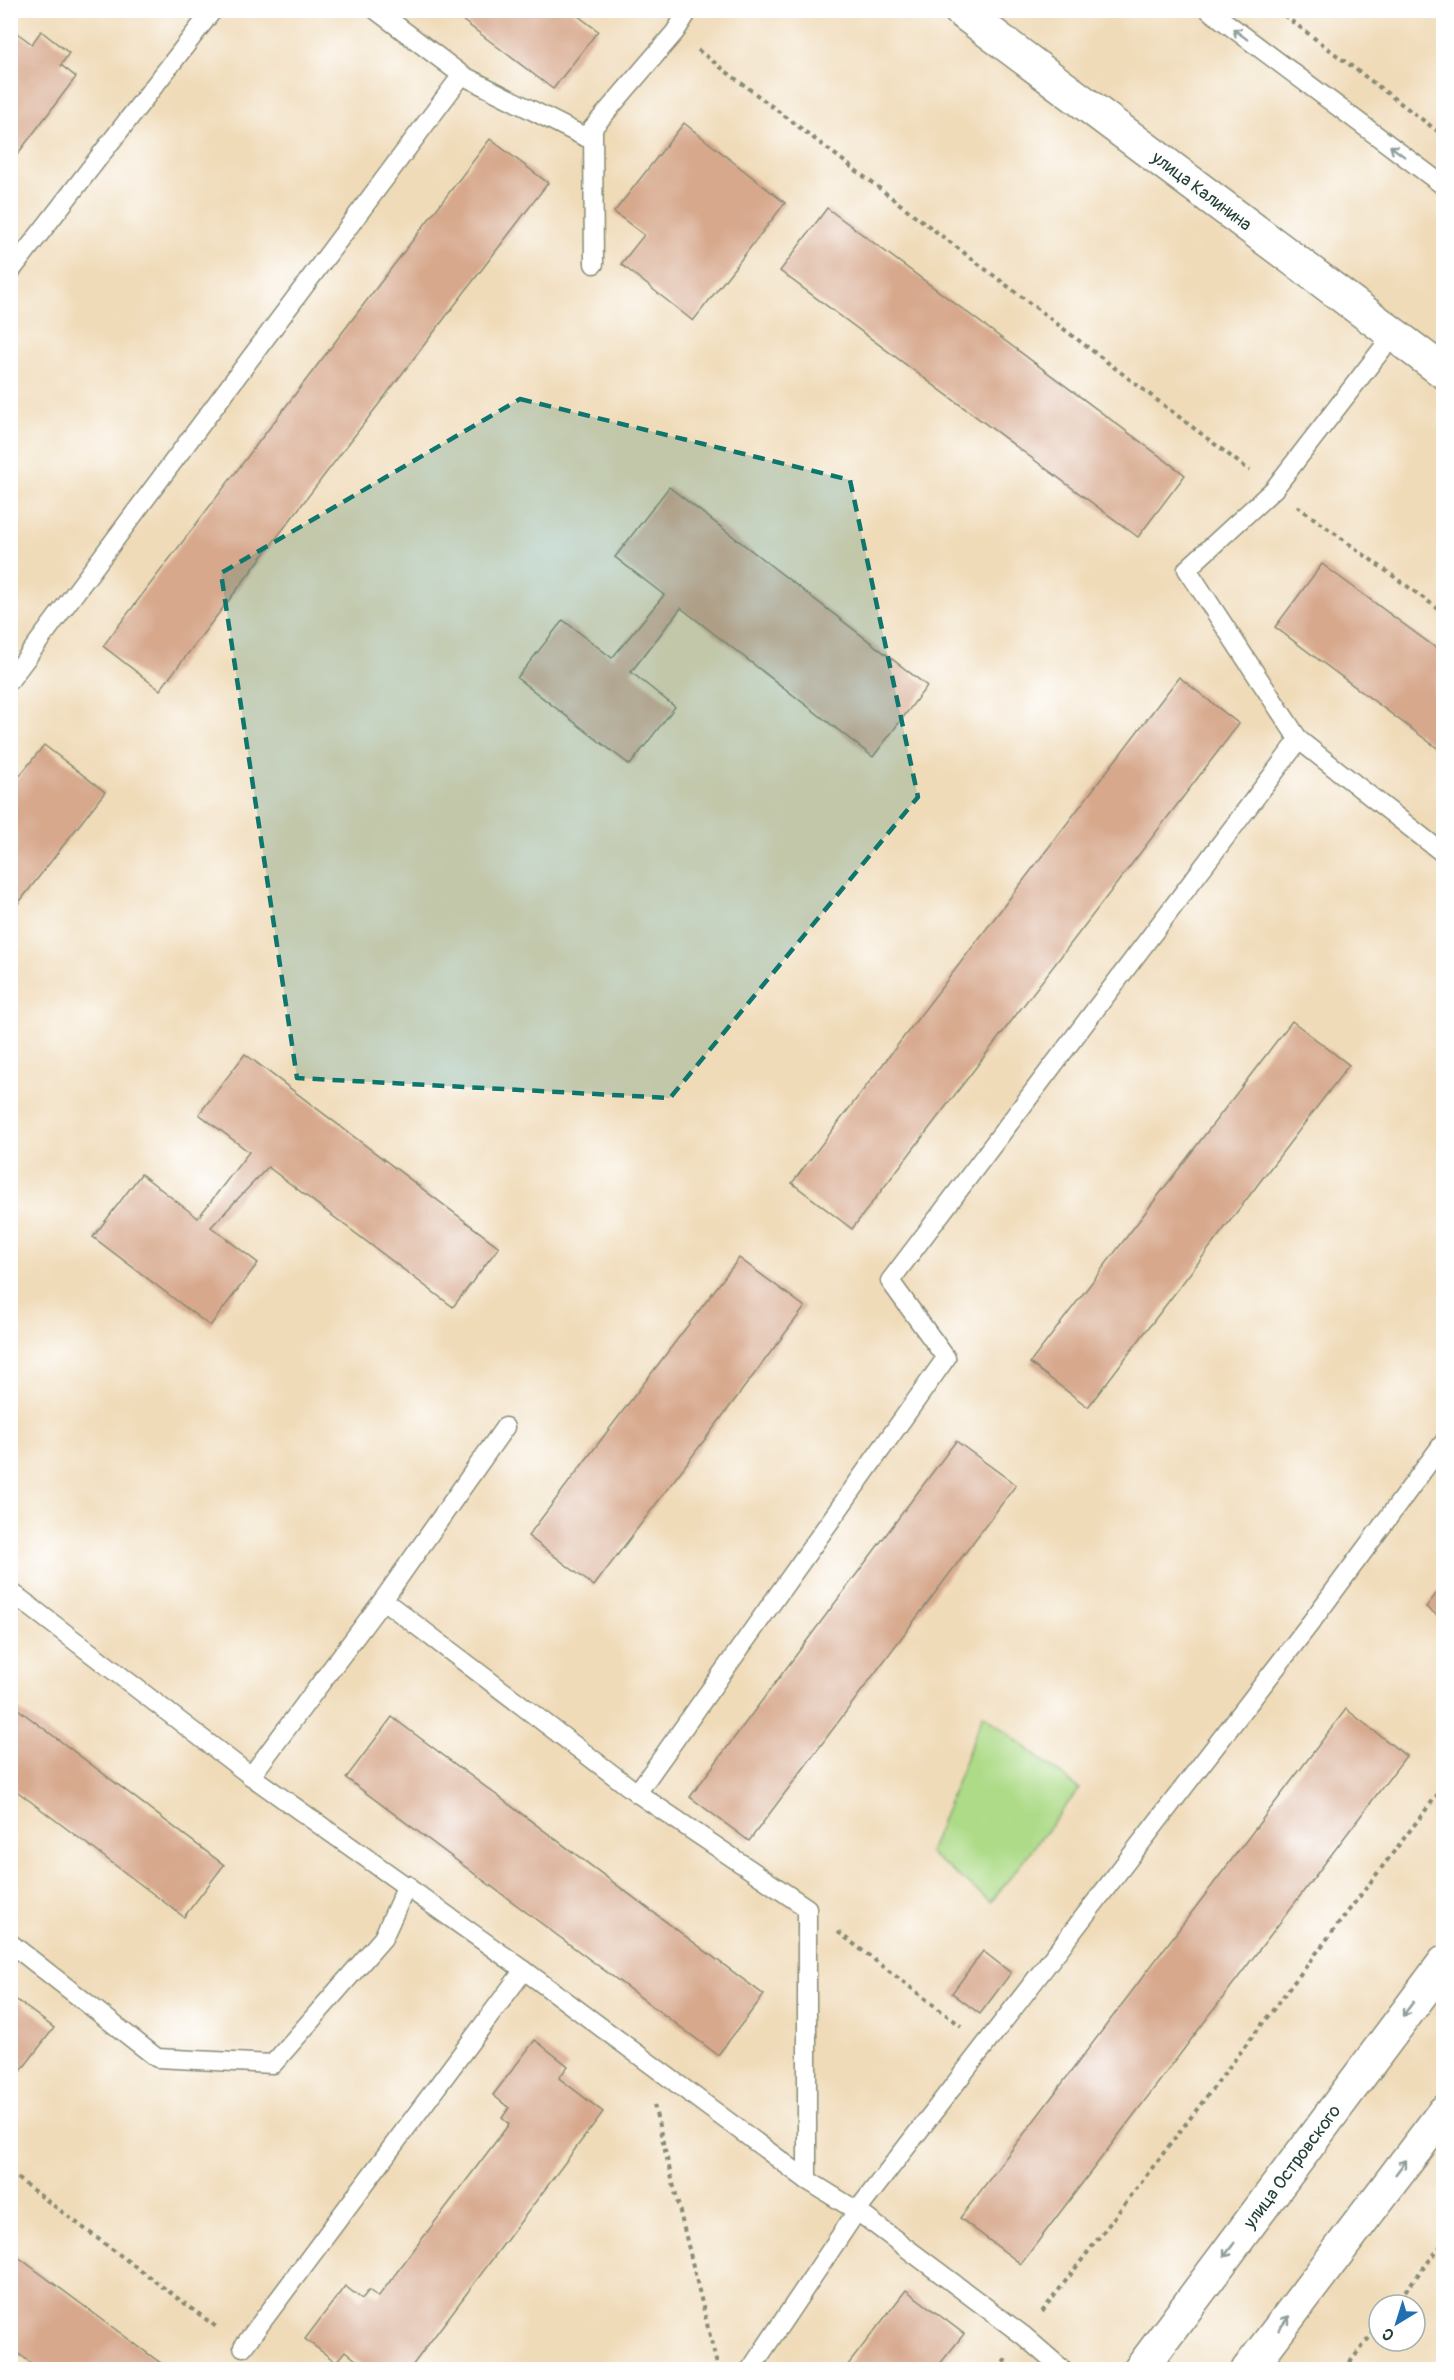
<svg xmlns="http://www.w3.org/2000/svg" width="1454" height="2380" font-family="Pangolin,sans-serif">
<style>
.green{fill:#addb88;stroke:#668c5e;stroke-width:1.5}
.building{fill:#d7a88c}
.lines{fill:none;stroke-linecap:round;stroke-linejoin:round}
.service-casing{stroke:#888c76;stroke-width:21}
.tertiary-casing{stroke:#888c76;stroke-width:36}
.secondary-casing{stroke:#888c76;stroke-width:36}
.path{stroke:#888c76;stroke-width:4;stroke-dasharray:4.5 4.5;stroke-linecap:butt}
.service{stroke:#fff;stroke-width:18}
.tertiary{stroke:#fff;stroke-width:33}
.secondary{stroke:#fff;stroke-width:33}
.oneway{stroke:#8f9e9a}
.marked{fill:#0f766e;fill-opacity:0.2;stroke:#0f766e;stroke-width:4.5;stroke-dasharray:12 8;stroke-linejoin:round}
.labels{text-anchor:middle;stroke-width:4.5;stroke-linejoin:round;paint-order:stroke}
.street-label{font-size:18px;fill:#1f3d34;stroke:#fff}
</style>
<rect width="100%" height="100%" fill="#fff"/>
<filter id="ink" filterUnits="userSpaceOnUse"><feTurbulence type="fractalNoise" baseFrequency=".0167" numOctaves="2"/><feDisplacementMap in="SourceGraphic" scale="12" xChannelSelector="R" yChannelSelector="G"/><feConvolveMatrix kernelMatrix="1 2 1 2 8 2 1 2 1" color-interpolation-filters="sRGB"/></filter>
<filter id="wash" filterUnits="userSpaceOnUse"><feTurbulence type="fractalNoise" baseFrequency=".008" numOctaves="4" result="noise"/><feDisplacementMap in="SourceGraphic" scale="24" xChannelSelector="R" yChannelSelector="G"/><feGaussianBlur stdDeviation="1.35" result="paint"/><feColorMatrix in="noise" values="0 0 0 0 0 0 0 0 0 0 0 0 0 0 0 0 0 1.4 0 .05"/><feComposite in="paint" operator="in"/></filter>
<g filter="url(#wash)">
<rect width="100%" height="100%" fill="#f0dbb9"/>
<path class="green" d="M 983,1714 L 1079,1789 L 991,1902 L 929,1853 Z"/>
<g id="blocks">
<g class="building">
<path d="M 449,10 L 570,10 L 598,31 L 553,89 Z"/>
<path d="M 13,30 L 32,44 L 41,31 L 69,53 L 61,65 L 76,77 L 10,164 L 10,34 Z"/>
<path d="M 684,123 L 785,203 L 693,321 L 621,264 L 644,235 L 614,212 Z"/>
<path d="M 490,139 L 548,183 L 160,690 L 103,646 Z"/>
<path d="M 827,208 L 1185,475 L 1138,537 L 780,271 Z"/>
<path d="M 669,487 L 927,686 L 873,757 L 681,608 L 631,672 L 675,707 L 630,765 L 517,678 L 563,620 L 612,658 L 664,595 L 615,557 Z"/>
<path d="M 1322,564 L 1444,654 L 1444,753 L 1275,627 Z"/>
<path d="M 1179,677 L 1239,724 L 852,1229 L 792,1183 Z"/>
<path d="M 44,745 L 105,792 L 10,914 L 10,788 Z"/>
<path d="M 1292,1021 L 1349,1065 L 1088,1407 L 1030,1363 Z"/>
<path d="M 245,1054 L 499,1247 L 453,1307 L 268,1167 L 211,1227 L 258,1263 L 210,1326 L 93,1237 L 141,1174 L 198,1218 L 249,1152 L 199,1114 Z"/>
<path d="M 739,1258 L 805,1307 L 594,1586 L 528,1536 Z"/>
<path d="M 956,1441 L 1016,1485 L 749,1841 L 690,1797 Z"/>
<path d="M 1444,1584 L 1444,1620 L 1426,1607 Z"/>
<path d="M 10,1703 L 224,1865 L 184,1917 L 10,1786 Z"/>
<path d="M 1346,1709 L 1406,1756 L 1021,2264 L 960,2218 Z"/>
<path d="M 392,1717 L 764,1995 L 718,2055 L 346,1778 Z"/>
<path d="M 983,1951 L 1011,1973 L 980,2014 L 952,1993 Z"/>
<path d="M 10,1995 L 54,2028 L 10,2085 Z"/>
<path d="M 535,2040 L 568,2066 L 559,2078 L 603,2112 L 409,2370 L 368,2370 L 345,2351 L 336,2362 L 305,2339 L 345,2286 L 362,2299 L 369,2290 L 378,2297 L 509,2124 L 502,2118 L 509,2108 L 493,2095 Z"/>
<path d="M 10,2251 L 170,2370 L 40,2370 L 10,2347 Z"/>
<path d="M 906,2290 L 964,2334 L 935,2370 L 844,2370 Z"/>
</g>
</g>
</g>
<g filter="url(#ink)">
<use href="#blocks" fill-opacity="0" stroke="#888c76" stroke-width="1.5"/>
<g class="lines">
<defs>
<g id="service">
<path d="M 376,10 L 462,75"/>
<path d="M 1209,10 L 1444,186"/>
<path d="M 593,128 L 594,264"/>
<path d="M 10,272 L 213,10"/>
<path d="M 10,680 L 462,75 L 585,137 L 675,32 L 689,10"/>
<path d="M 1299,740 L 1187,569 L 1274,489 L 1393,335"/>
<path d="M 505,1427 L 383,1600 L 637,1793"/>
<path d="M 10,1591 L 251,1776 L 524,1970 L 807,2180 L 857,2211 L 1024,2336 L 1063,2370"/>
<path d="M 251,1776 L 383,1600"/>
<path d="M 10,1943 L 157,2058 L 273,2064 L 383,1938 L 407,1885"/>
<path d="M 807,2180 L 807,1908 L 637,1793 L 946,1358 L 890,1281 L 1299,740 L 1444,854"/>
<path d="M 243,2347 L 524,1970"/>
<path d="M 750,2370 L 857,2211 L 1312,1621 L 1444,1442"/>
</g>
<g id="tertiary">
<path id="s1" d="M 960,10 L 1444,372"/>
</g>
<g id="secondary">
<path id="s2" d="M 1140,2370 L 1444,1963"/>
<path d="M 1248,2370 L 1444,2112"/>
</g>
</defs>
<use href="#service" class="service-casing"/>
<use href="#tertiary" class="tertiary-casing"/>
<use href="#secondary" class="secondary-casing"/>
<g class="path">
<path d="M 1277,10 L 1444,136"/>
<path d="M 698,50 L 1250,471"/>
<path d="M 1297,506 L 1444,613"/>
<path d="M 838,1932 L 961,2026"/>
<path d="M 654,2105 L 718,2369"/>
<path d="M 10,2173 L 219,2329"/>
<path d="M 1394,2305 L 1444,2242"/>
<path d="M 1042,2312 L 1444,1786"/>
<path d="M 266,2364 L 274,2370"/>
<path d="M 998,2370 L 1006,2359"/>
<path d="M 1344,2370 L 1379,2325"/>
</g>
<use href="#service" class="service"/>
<use href="#tertiary" class="tertiary"/>
<use href="#secondary" class="secondary"/>
</g>
<defs><path id="oneway-shaft" d="M-6 0H5M1.5-3L5.5 0L1.5 3" fill="none" stroke-width="1.6" stroke-linecap="round" stroke-linejoin="round" transform="scale(1.5)"/></defs>
<g class="oneway">
<use href="#oneway-shaft" transform="translate(1240 34) rotate(-143)"/>
<use href="#oneway-shaft" transform="translate(1397 151) rotate(-143)"/>
<use href="#oneway-shaft" transform="translate(1408 2009) rotate(127)"/>
<use href="#oneway-shaft" transform="translate(1401 2167) rotate(-53)"/>
<use href="#oneway-shaft" transform="translate(1229 2250) rotate(127)"/>
<use href="#oneway-shaft" transform="translate(1284 2323) rotate(-53)"/>
</g>
</g>
<path class="marked" d="M 520,399 L 850,480 L 918,797 L 670,1098 L 297,1078 L 221,573 Z"/>
<g class="labels">
<g class="street-label">
<text dy="6" stroke="none"><textPath href="#s1" startOffset="302">улица Калинина</textPath></text>
<text dy="6" stroke="none"><textPath href="#s2" startOffset="254">улица Островского</textPath></text>
</g>
</g>
<rect width="1454" height="2380" fill="none" stroke="#fff" stroke-width="36"/>
<g transform="translate(1397 2323) rotate(218)"><circle r="28" fill="#ffffff" stroke="#a5b1ae" stroke-width="1.5"/>
<path d="M0-4.5L10 22L0 15L-10 22Z" fill="#1f6fb2"/>
<text y="-9" font-size="16" font-weight="bold" text-anchor="middle" fill="#1f3d34">С</text>
</g>
</svg>
